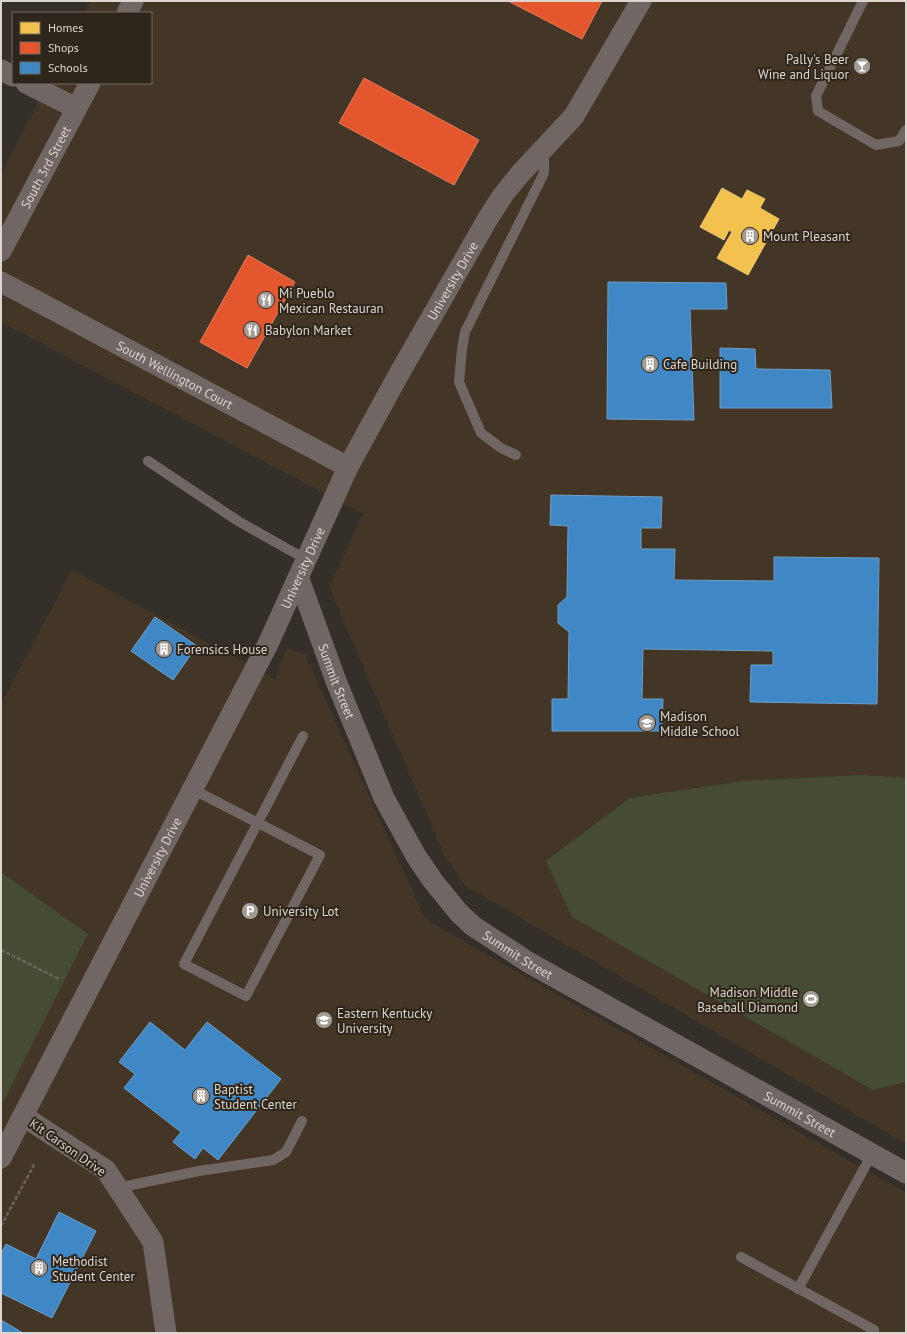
<svg xmlns="http://www.w3.org/2000/svg" width="907" height="1334" font-family="'PT Sans',sans-serif">
<style>
.built{fill:#433627}
.green{fill:#454c33}
.homes{fill:#f2c14e;stroke:#ebc775}
.shops{fill:#e4572e;stroke:#e27d5e}
.schools{fill:#3f88c5;stroke:#6e9fc8}
.lines{fill:none;stroke-linecap:round;stroke-linejoin:round}
.path{stroke:#6b6461;stroke-width:2.5;stroke-dasharray:4 2;stroke-linecap:butt}
.service{stroke:#706765;stroke-width:10}
.minor{stroke:#706765;stroke-width:21}
.labels{text-anchor:middle;stroke-width:4;stroke-linejoin:round;paint-order:stroke}
.poi-label{font-size:13px;fill:#dcd6cf;stroke:#2f261b;text-anchor:start}
.street-label{font-size:13px;fill:#dcd6cf;stroke:#2f261b}
</style>
<rect width="100%" height="100%" fill="#352f2a"/>
<g class="built">
<path d="M 90,1 L 906,1 L 906,1144 L 466,886 L 446,859 L 329,587 L 363,514 L 1,322 L 1,175 L 48,83 L 151,83 L 151,13 L 84,13 Z"/>
<path d="M 72,570 L 275,679 L 287,648 L 305,654 L 425,919 L 906,1193 L 906,1333 L 1,1333 L 1,1106 L 88,934 L 1,872 L 1,704 Z"/>
</g>
<g class="green">
<path d="M 862,775 L 906,778 L 906,1082 L 873,1090 L 572,917 L 546,861 L 630,798 L 743,781 Z"/>
<path d="M 1,872 L 88,934 L 1,1106 Z"/>
</g>
<path class="homes" d="M 722,188 L 742,199 L 747,190 L 765,199 L 760,208 L 779,219 L 748,275 L 717,258 L 732,232 L 729,230 L 724,240 L 700,227 Z"/>
<g class="shops">
<path d="M 508,1 L 602,1 L 582,39 Z"/>
<path d="M 364,78 L 479,140 L 454,185 L 339,123 Z"/>
<path d="M 248,255 L 295,282 L 247,368 L 200,342 Z"/>
</g>
<g class="schools">
<path d="M 608,282 L 726,283 L 727,309 L 690,309 L 694,420 L 607,419 Z"/>
<path d="M 720,348 L 755,349 L 756,369 L 830,370 L 832,408 L 720,408 Z"/>
<path d="M 551,495 L 662,497 L 661,528 L 641,528 L 641,549 L 675,549 L 674,580 L 774,581 L 774,557 L 879,558 L 877,704 L 750,702 L 751,665 L 773,665 L 773,651 L 643,649 L 642,699 L 663,699 L 662,731 L 552,731 L 552,699 L 568,699 L 569,632 L 558,623 L 558,605 L 567,597 L 568,526 L 550,525 Z"/>
<path d="M 155,617 L 197,646 L 173,680 L 131,651 Z"/>
<path d="M 150,1022 L 185,1050 L 207,1022 L 281,1079 L 218,1160 L 203,1148 L 195,1159 L 173,1142 L 181,1132 L 124,1088 L 135,1074 L 119,1062 Z"/>
<path d="M 59,1212 L 96,1231 L 52,1318 L 1,1293 L 1,1254 L 6,1244 L 36,1259 Z"/>
<path d="M 1,1320 L 23,1333 L 1,1333 Z"/>
</g>
<g class="lines">
<g class="path">
<path d="M 1,950 L 59,979"/>
<path d="M 1,1226 L 35,1163"/>
</g>
<g class="service">
<path d="M 863,1 L 816,96 L 818,111 L 876,145 L 899,141 L 906,130"/>
<path d="M 516,455 L 501,448 L 481,433 L 459,382 L 462,349 L 465,332 L 544,173 L 544,151"/>
<path d="M 148,461 L 238,521 L 307,560"/>
<path d="M 192,789 L 320,855 L 246,996 L 184,964 L 303,736"/>
<path d="M 117,1188 L 199,1171 L 273,1160 L 286,1152 L 302,1121"/>
<path d="M 741,1257 L 874,1330"/>
<path d="M 798,1289 L 872,1154"/>
</g>
<g class="minor">
<path d="M 127,13 L 133,1"/>
<path d="M 1,70 L 13,76"/>
<path d="M 26,83 L 76,108"/>
<path id="s1" d="M 1,251 L 90,83"/>
<path id="s2" d="M 1,282 L 348,467"/>
<path id="s3" d="M 299,579 L 336,681 L 384,798 L 416,856 L 433,881 L 459,913 L 473,926 L 528,962 L 906,1173"/>
<path d="M 23,1116 L 106,1170 L 153,1242 L 166,1333"/>
<path id="s4" d="M 1,1158 L 268,644 L 348,467 L 399,374 L 487,220 L 503,195 L 520,174 L 574,116 L 641,1"/>
</g>
</g>
<defs>
<symbol id="bar-disc" viewBox="-11 -11 22 22"><circle r="9.5" fill="#a29c95" stroke="#2f261b"/><path d="M-6-5H6L.8 .8V4.5H3.5V6h-7V4.5H-.8V.8Z" fill="#fff"/></symbol>
<symbol id="building-disc" viewBox="-11 -11 22 22"><circle r="9.5" fill="#a29c95" stroke="#2f261b"/><path d="M-4-6H4V6H1V3H-1V6H-4ZM-2.5-4.3h1.7v1.8h-1.7ZM.8-4.3h1.7v1.8H.8ZM-2.5-1h1.7V.8h-1.7ZM.8-1h1.7V.8H.8Z" fill="#fff"/></symbol>
<symbol id="restaurant-disc" viewBox="-11 -11 22 22"><circle r="9.5" fill="#a29c95" stroke="#2f261b"/><path d="M-5-6h1v4h1v-4h1v4h1v-4h1v5L-1.5 .5V6h-2V.5L-5-1ZM5-6V6H3V1.5H1.5Q1.5-4 5-6Z" fill="#fff"/></symbol>
<symbol id="school-disc" viewBox="-11 -11 22 22"><circle r="9.5" fill="#a29c95" stroke="#2f261b"/><path d="M0-5L7-2L0 1L-7-2ZM-4 1L0 2.5L4 1V4Q0 6-4 4Z" fill="#fff"/></symbol>
<symbol id="parking-disc" viewBox="-11 -11 22 22"><circle r="9.5" fill="#a29c95" stroke="#2f261b"/><path d="M-3.5-5.5H1a3.5 3.5 0 0 1 0 7H-1V5.5H-3.5ZM-1-3.4V-.6H.8a1.4 1.4 0 0 0 0-2.8Z" fill="#fff"/></symbol>
<symbol id="stadium-disc" viewBox="-11 -11 22 22"><circle r="9.5" fill="#a29c95" stroke="#2f261b"/><path d="M0-5a6.5 5 0 1 0 0 10a6.5 5 0 1 0 0-10ZM-3.5-1.8h7v3.6h-7Z" fill="#fff"/></symbol>
<symbol id="university-disc" viewBox="-11 -11 22 22"><circle r="9.5" fill="#a29c95" stroke="#2f261b"/><path d="M0-5L7-2L0 1L-7-2ZM-4 1L0 2.5L4 1V4Q0 6-4 4Z" fill="#fff"/></symbol>
</defs>
<g fill-rule="evenodd">
<use href="#bar-disc" x="852" y="56" width="20" height="20"/>
<use href="#building-disc" x="740" y="226" width="20" height="20"/>
<use href="#restaurant-disc" x="256" y="290" width="20" height="20"/>
<use href="#restaurant-disc" x="242" y="320" width="20" height="20"/>
<use href="#building-disc" x="640" y="354" width="20" height="20"/>
<use href="#building-disc" x="154" y="639" width="20" height="20"/>
<use href="#school-disc" x="637" y="713" width="20" height="20"/>
<use href="#parking-disc" x="240" y="901" width="20" height="20"/>
<use href="#stadium-disc" x="801" y="989" width="20" height="20"/>
<use href="#university-disc" x="314" y="1010" width="20" height="20"/>
<use href="#building-disc" x="191" y="1086" width="20" height="20"/>
<use href="#building-disc" x="29" y="1258" width="20" height="20"/>
</g>
<g class="labels">
<g class="poi-label">
<text x="849" y="64" text-anchor="end">Pally's Beer<tspan x="849" dy="15">Wine and Liquor</tspan></text>
<text x="763" y="241">Mount Pleasant</text>
<text x="279" y="298">Mi Pueblo<tspan x="279" dy="15">Mexican Restauran</tspan></text>
<text x="265" y="335">Babylon Market</text>
<text x="663" y="369">Cafe Building</text>
<text x="177" y="654">Forensics House</text>
<text x="660" y="721">Madison<tspan x="660" dy="15">Middle School</tspan></text>
<text x="263" y="916">University Lot</text>
<text x="798" y="997" text-anchor="end">Madison Middle<tspan x="798" dy="15">Baseball Diamond</tspan></text>
<text x="337" y="1018">Eastern Kentucky<tspan x="337" dy="15">University</tspan></text>
<text x="214" y="1094">Baptist<tspan x="214" dy="15">Student Center</tspan></text>
<text x="52" y="1266">Methodist<tspan x="52" dy="15">Student Center</tspan></text>
</g>
<g class="street-label">
<text dy="5" stroke="none"><textPath href="#s1" startOffset="95">South 3rd Street</textPath></text>
<text dy="5" stroke="none"><textPath href="#s4" startOffset="987">University Drive</textPath></text>
<text dy="5" stroke="none"><textPath href="#s2" startOffset="197">South Wellington Court</textPath></text>
<text dy="5" stroke="none"><textPath href="#s4" startOffset="663">University Drive</textPath></text>
<text dy="5" stroke="none"><textPath href="#s3" startOffset="109">Summit Street</textPath></text>
<text dy="5" stroke="none"><textPath href="#s4" startOffset="339">University Drive</textPath></text>
<text dy="5" stroke="none"><textPath href="#s3" startOffset="445">Summit Street</textPath></text>
<text dy="5" stroke="none"><textPath href="#s3" startOffset="769">Summit Street</textPath></text>
<text transform="translate(68 1147) rotate(35)" y="5">Kit Carson Drive</text>
</g>
</g>
<rect width="907" height="1334" fill="none" stroke="#dcd6cf" stroke-width="4"/>
<rect x="12" y="12" width="140" height="72" fill="#2f261b" stroke="#746c63"/>
<rect x="20" y="22" width="20" height="12" fill="#f2c14e" stroke="#746c63"/>
<text x="48" y="32" font-size="12" fill="#dcd6cf">Homes</text>
<rect x="20" y="42" width="20" height="12" fill="#e4572e" stroke="#746c63"/>
<text x="48" y="52" font-size="12" fill="#dcd6cf">Shops</text>
<rect x="20" y="62" width="20" height="12" fill="#3f88c5" stroke="#746c63"/>
<text x="48" y="72" font-size="12" fill="#dcd6cf">Schools</text>
</svg>
